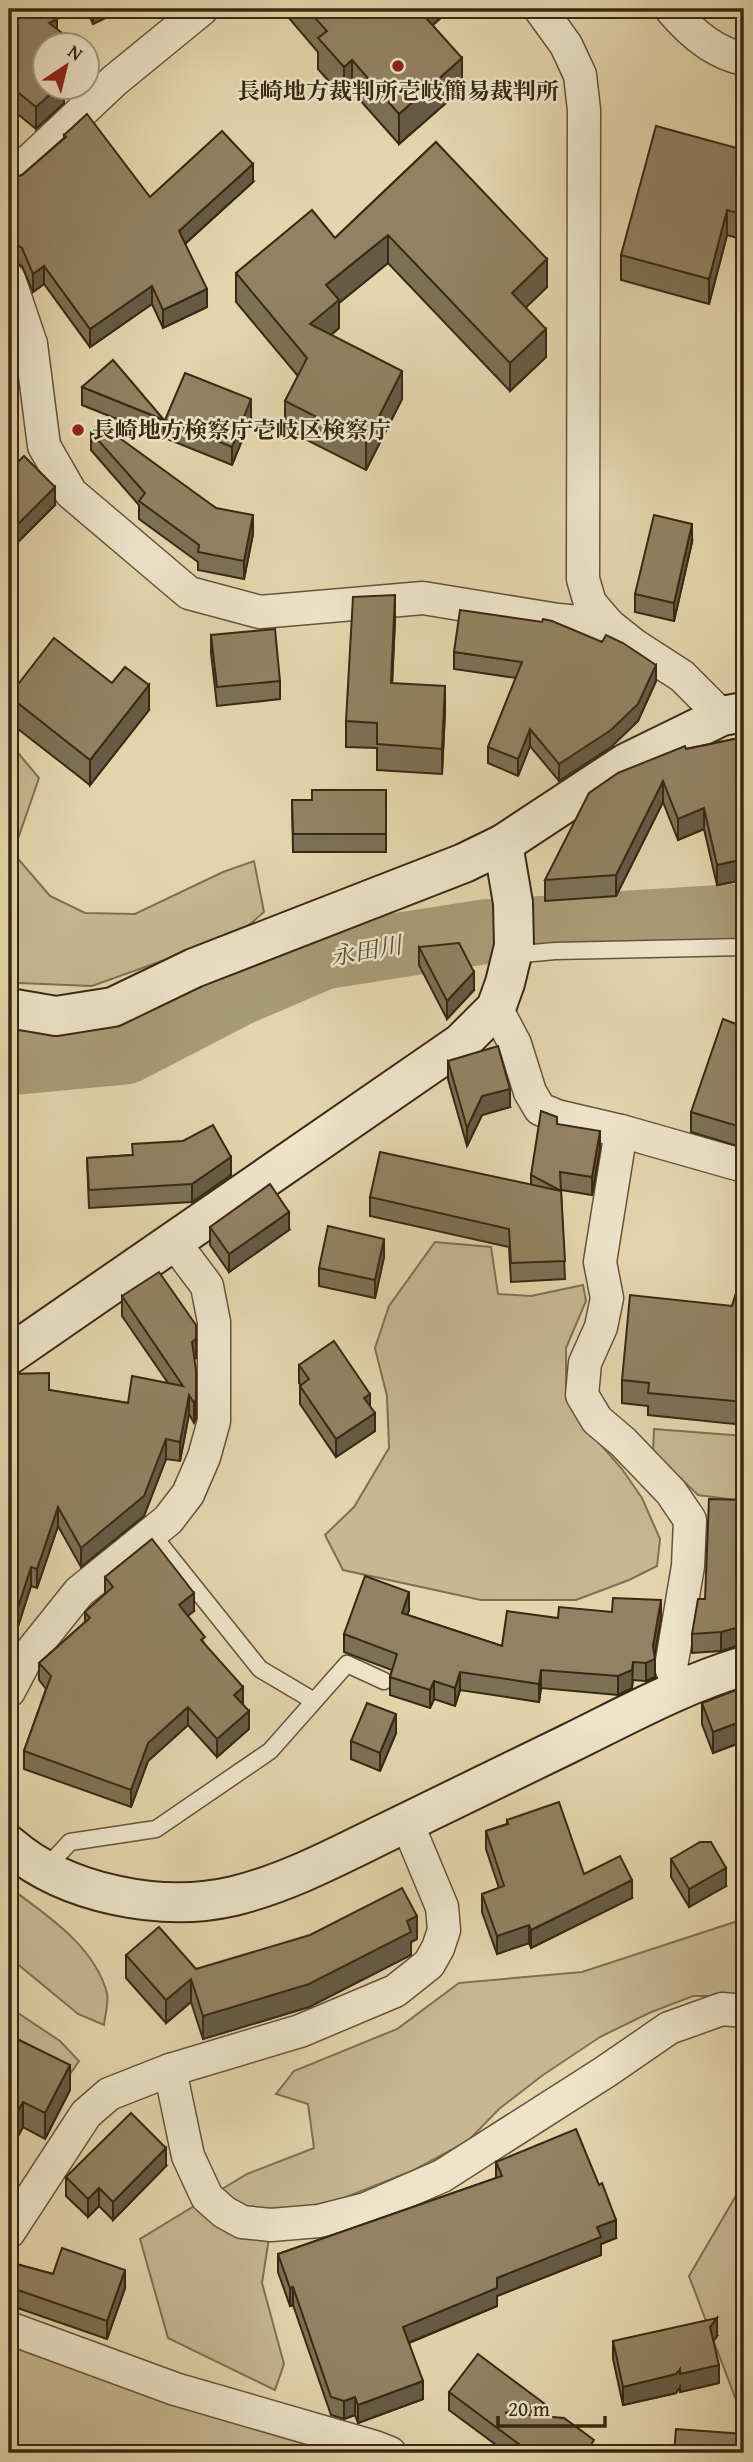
<svg xmlns="http://www.w3.org/2000/svg" width="753" height="2462" font-family="'Gentium Book Plus','Noto Serif JP',serif">
<style>
.green{fill:#c7b893;stroke:#807052;stroke-width:2}
.lines{fill:none;stroke-linecap:round;stroke-linejoin:round}
.stream{stroke:#7d6d4f;stroke-width:10}
.river{stroke:#aa9b78;stroke-width:65}
.lane-casing{stroke:#645439;stroke-width:19}
.street-casing{stroke:#645439;stroke-width:35}
.secondary-casing{stroke:#392912;stroke-width:42}
.lane{stroke:#ede4ca;stroke-width:16}
.street{stroke:#ede4ca;stroke-width:32}
.secondary{stroke:#ede4ca;stroke-width:38}
.wall{fill:#7e7055;stroke:#392912;stroke-width:2}
.shaded-wall{fill:#665b45;stroke:#392912;stroke-width:2}
.building{fill:#928263;stroke:#392912;stroke-width:2}
.poi-dot{fill:#8f2418;stroke:#ede4ca;stroke-width:2.5}
.labels{text-anchor:middle;stroke-width:5;stroke-linejoin:round;paint-order:stroke}
.poi-label{font-size:23px;font-weight:bold;fill:#392912;stroke:#ede4ca}
.water-label{font-size:24px;font-style:italic;fill:#5b4b31;stroke:#ede4ca}
</style>
<rect width="100%" height="100%" fill="#e4d5ad"/>
<filter id="stains"><feTurbulence type="fractalNoise" baseFrequency=".00286" numOctaves="4"/><feColorMatrix values="0 0 0 0 .2 0 0 0 0 .09 0 0 0 0 .02 0 0 0 .5 -.17"/></filter>
<radialGradient id="worn" r=".72"><stop offset=".6" stop-color="#630" stop-opacity="0"/><stop offset="1" stop-color="#630" stop-opacity=".3"/></radialGradient>
<g class="green">
<path d="M 9,742 L 39,778 L 13,853 L 50,896 L 85,913 L 135,914 L 223,872 L 254,861 L 264,912 L 240,933 L 92,986 L 18,983 L 9,978 Z"/>
<path d="M 435,1242 L 491,1247 L 498,1294 L 531,1296 L 583,1285 L 586,1301 L 566,1348 L 566,1399 L 587,1429 L 622,1469 L 642,1498 L 660,1539 L 657,1566 L 629,1580 L 576,1600 L 481,1600 L 343,1570 L 325,1535 L 354,1507 L 389,1448 L 387,1396 L 375,1348 L 389,1306 Z"/>
<path d="M 654,1429 L 744,1436 L 744,1501 L 698,1495 L 653,1452 Z"/>
<path d="M 9,1887 C 46,1915 94,1945 107,1993 C 109,2002 105,2015 104,2025 L 78,2014 L 9,1957 Z"/>
<path d="M 744,1919 L 744,1996 L 693,1996 L 649,2013 L 600,2037 L 543,2075 L 499,2109 L 468,2141 L 414,2170 L 334,2202 L 273,2212 L 262,2283 L 284,2364 L 275,2390 L 168,2338 L 140,2239 L 247,2174 L 314,2148 L 308,2104 L 276,2094 L 294,2071 L 397,2029 L 459,1983 L 582,1972 Z"/>
<path d="M 9,2007 L 60,2041 L 79,2061 L 68,2077 L 9,2045 Z"/>
<path d="M 744,2182 L 744,2421 L 689,2276 Z"/>
<path d="M 9,2346 L 366,2453 L 9,2453 Z"/>
</g>
<g class="lines">
<path class="stream" d="M 741,917 L 744,920"/>
<path class="river" d="M 9,1063 L 126,1052 L 240,993 L 324,957 L 483,932 L 744,916"/>
<defs>
<g id="lane">
<path d="M 512,955 L 555,951 L 744,947"/>
<path d="M 151,1533 L 260,1669 L 314,1701"/>
<path d="M 45,1869 L 70,1842 L 156,1829 L 270,1751 L 347,1664 L 384,1681"/>
</g>
<g id="street">
<path d="M 540,9 L 566,45 L 580,75 L 584,110 L 583,579 L 590,603 L 609,625 L 634,645 L 682,676 L 722,716"/>
<path d="M 671,9 C 690,32 714,53 744,59"/>
<path d="M 9,180 L 114,81 L 202,9"/>
<path d="M 9,279 L 31,344 L 44,446 L 71,493 L 189,593 L 260,612 L 423,598 L 558,620 L 609,625"/>
<path d="M 496,1008 L 515,1044 L 530,1092 L 540,1109 L 557,1116 L 621,1131 L 744,1166"/>
<path d="M 621,1131 L 600,1262 L 607,1298 L 601,1327 L 585,1363 L 582,1395 L 597,1420 L 623,1442 L 671,1492 L 690,1520 L 688,1566 L 671,1667 L 679,1688"/>
<path d="M 9,1691 L 27,1657 L 79,1592 L 168,1520 L 188,1494 L 204,1457 L 214,1421 L 214,1322 L 207,1286 L 174,1242"/>
<path d="M 170,2070 L 188,2156 L 207,2197 L 224,2212 L 242,2222 L 271,2225 L 319,2221 L 366,2209 L 442,2176 L 605,2072 L 669,2028 L 722,2009 L 744,2011"/>
<path d="M 9,2232 L 86,2114 L 109,2094 L 170,2070 L 300,2031 L 395,1991 L 429,1964 L 438,1948 L 444,1930 L 442,1907 L 407,1823"/>
<path d="M 9,2328 L 175,2389 L 375,2447 L 390,2453"/>
</g>
<g id="secondary">
<path d="M 9,1008 L 56,1016 L 113,1007 L 194,968 L 464,863 L 503,844 L 626,763 L 722,716 L 744,712"/>
<path d="M 9,1355 L 461,1043 L 496,1008 L 505,983 L 514,946 L 513,903 L 503,844"/>
<path d="M 9,1845 C 65,1894 162,1913 234,1896 C 287,1883 336,1857 385,1833 C 447,1803 509,1773 570,1743 C 629,1714 681,1685 744,1666"/>
</g>
</defs>
<use href="#lane" class="lane-casing"/>
<use href="#street" class="street-casing"/>
<use href="#secondary" class="secondary-casing"/>
<use href="#lane" class="lane"/>
<use href="#street" class="street"/>
<use href="#secondary" class="secondary"/>
</g>
<g class="wall">
<path d="M 9,9 L 46,88 L 73,88 L 64,100 L 64,103 L 36,129 L 9,107 Z"/>
<path d="M 86,9 L 124,9 L 93,24 Z"/>
<path d="M 282,9 L 451,9 L 433,25 L 462,89 L 399,144 L 352,91 L 344,98 L 318,69 L 318,52 L 282,10 Z"/>
<path d="M 64,135 L 150,197 L 253,182 L 185,244 L 207,307 L 163,328 L 152,304 L 90,347 L 44,284 L 33,292 L 22,266 L 13,261 L 9,261 L 9,179 L 22,175 L 64,138 Z"/>
<path d="M 436,142 L 547,287 L 526,307 L 546,357 L 510,391 L 388,263 L 339,303 L 339,328 L 331,335 L 402,399 L 366,470 L 285,429 L 285,401 L 298,376 L 236,302 L 236,273 L 335,238 Z"/>
<path d="M 744,150 L 744,240 L 727,235 L 709,304 L 621,280 L 621,255 Z"/>
<path d="M 82,387 L 164,420 L 164,438 L 82,405 Z"/>
<path d="M 251,418 L 232,465 L 165,438 L 165,420 Z"/>
<path d="M 91,432 L 216,508 L 253,534 L 244,579 L 198,570 L 198,562 L 139,519 L 139,505 L 91,450 Z"/>
<path d="M 9,471 L 55,505 L 17,543 L 9,534 Z"/>
<path d="M 692,542 L 674,621 L 635,612 L 635,594 Z"/>
<path d="M 395,620 L 392,683 L 445,711 L 442,774 L 377,770 L 377,748 L 346,747 L 346,721 Z"/>
<path d="M 211,635 L 280,681 L 280,699 L 217,706 L 211,653 Z"/>
<path d="M 454,652 L 656,681 L 638,721 L 611,747 L 559,781 L 530,746 L 518,776 L 488,763 L 488,747 L 516,678 L 454,669 Z"/>
<path d="M 9,696 L 149,710 L 90,785 L 9,722 Z"/>
<path d="M 744,737 L 744,880 L 717,885 L 704,829 L 678,840 L 663,802 L 616,896 L 545,901 L 545,880 L 686,749 Z"/>
<path d="M 386,790 L 386,852 L 293,852 L 292,800 L 312,800 Z"/>
<path d="M 419,947 L 474,990 L 447,1019 L 419,965 Z"/>
<path d="M 744,1027 L 744,1148 L 691,1132 L 691,1112 Z"/>
<path d="M 448,1061 L 510,1107 L 482,1115 L 467,1146 L 448,1079 Z"/>
<path d="M 557,1124 L 600,1149 L 592,1195 L 561,1190 L 565,1279 L 511,1282 L 509,1247 L 370,1216 L 370,1197 L 531,1185 L 531,1175 Z"/>
<path d="M 183,1141 L 231,1175 L 192,1202 L 89,1208 L 87,1158 L 132,1155 Z"/>
<path d="M 210,1227 L 289,1230 L 229,1272 L 210,1245 Z"/>
<path d="M 384,1257 L 375,1298 L 319,1286 L 319,1268 Z"/>
<path d="M 744,1269 L 744,1425 L 648,1415 L 648,1406 L 622,1403 L 622,1380 L 732,1306 Z"/>
<path d="M 122,1296 L 196,1358 L 194,1359 L 196,1418 L 194,1423 L 189,1414 L 180,1461 L 166,1459 L 144,1516 L 81,1567 L 58,1526 L 37,1588 L 31,1586 L 11,1648 L 9,1646 L 9,1374 L 49,1390 L 128,1403 L 168,1383 L 122,1316 Z"/>
<path d="M 299,1365 L 370,1406 L 375,1431 L 336,1457 L 300,1404 L 300,1386 L 301,1385 L 299,1383 Z"/>
<path d="M 744,1500 L 744,1546 L 740,1546 L 736,1646 L 721,1651 L 692,1653 L 692,1634 Z"/>
<path d="M 105,1577 L 194,1611 L 187,1616 L 243,1705 L 249,1729 L 217,1757 L 188,1725 L 148,1761 L 131,1807 L 24,1769 L 24,1751 L 46,1689 L 39,1680 L 39,1663 L 85,1622 L 85,1612 L 105,1594 Z"/>
<path d="M 409,1610 L 407,1615 L 502,1646 L 558,1618 L 661,1618 L 654,1655 L 655,1677 L 646,1681 L 633,1680 L 632,1688 L 618,1695 L 541,1688 L 539,1702 L 460,1690 L 455,1706 L 434,1699 L 430,1708 L 390,1695 L 390,1677 L 392,1670 L 344,1652 L 344,1634 Z"/>
<path d="M 744,1687 L 744,1747 L 742,1742 L 713,1753 L 702,1724 L 702,1703 Z"/>
<path d="M 396,1733 L 380,1771 L 351,1759 L 351,1741 Z"/>
<path d="M 507,1820 L 584,1874 L 632,1898 L 531,1948 L 529,1943 L 497,1954 L 482,1912 L 482,1894 L 499,1888 L 486,1849 L 486,1831 L 507,1824 Z"/>
<path d="M 671,1859 L 726,1886 L 689,1907 L 671,1877 Z"/>
<path d="M 417,1939 L 411,1942 L 411,1955 L 309,2007 L 203,2039 L 191,2002 L 166,2023 L 126,1978 L 126,1955 L 196,1969 Z"/>
<path d="M 9,2035 L 70,2090 L 45,2139 L 23,2127 L 17,2138 L 9,2134 Z"/>
<path d="M 496,2162 L 616,2238 L 601,2244 L 601,2255 L 497,2296 L 497,2306 L 409,2343 L 423,2399 L 358,2423 L 355,2415 L 344,2419 L 331,2415 L 293,2305 L 290,2306 L 278,2272 L 278,2254 L 496,2178 Z"/>
<path d="M 166,2166 L 113,2220 L 99,2206 L 88,2217 L 66,2196 L 66,2177 Z"/>
<path d="M 9,2262 L 53,2274 L 125,2288 L 107,2339 L 9,2305 Z"/>
<path d="M 717,2336 L 713,2341 L 719,2383 L 680,2392 L 680,2387 L 676,2393 L 623,2405 L 613,2359 L 613,2341 Z"/>
<path d="M 449,2392 L 545,2417 L 603,2453 L 507,2453 L 449,2410 Z"/>
</g>
<g class="shaded-wall">
<path d="M 93,9 L 124,9 L 93,24 Z"/>
<path d="M 417,9 L 451,9 L 417,38 Z"/>
<path d="M 57,19 L 57,40 L 49,23 Z"/>
<path d="M 462,58 L 462,89 L 399,144 L 399,114 Z"/>
<path d="M 352,60 L 352,91 L 344,98 L 344,67 Z"/>
<path d="M 57,88 L 73,88 L 64,100 L 64,103 L 36,129 L 36,107 Z"/>
<path d="M 253,164 L 253,182 L 179,249 L 179,231 Z"/>
<path d="M 727,210 L 727,235 L 709,304 L 709,279 Z"/>
<path d="M 388,235 L 388,263 L 339,303 L 339,328 L 310,352 L 310,324 L 326,285 Z"/>
<path d="M 547,259 L 547,287 L 512,321 L 512,293 Z"/>
<path d="M 44,266 L 44,284 L 33,292 L 33,274 Z"/>
<path d="M 152,286 L 152,304 L 90,347 L 90,329 Z"/>
<path d="M 207,289 L 207,307 L 163,328 L 163,310 Z"/>
<path d="M 546,329 L 546,357 L 510,391 L 510,363 Z"/>
<path d="M 402,371 L 402,399 L 366,470 L 366,442 Z"/>
<path d="M 251,399 L 251,418 L 232,465 L 232,447 Z"/>
<path d="M 55,487 L 55,505 L 17,543 L 17,525 Z"/>
<path d="M 253,515 L 253,534 L 244,579 L 244,561 Z"/>
<path d="M 692,524 L 692,542 L 674,621 L 674,603 Z"/>
<path d="M 395,595 L 395,620 L 391,708 L 391,683 Z"/>
<path d="M 656,665 L 656,681 L 638,721 L 611,747 L 559,781 L 559,764 Z"/>
<path d="M 149,685 L 149,710 L 90,785 L 90,760 Z"/>
<path d="M 445,686 L 445,711 L 442,774 L 442,749 Z"/>
<path d="M 530,729 L 530,746 L 518,776 L 518,759 Z"/>
<path d="M 663,781 L 663,802 L 616,896 L 616,875 Z"/>
<path d="M 704,808 L 704,829 L 678,840 L 678,819 Z"/>
<path d="M 744,859 L 744,880 L 717,885 L 717,865 Z"/>
<path d="M 474,972 L 474,990 L 447,1019 L 447,1001 Z"/>
<path d="M 510,1089 L 510,1107 L 482,1115 L 467,1146 L 467,1128 L 482,1096 Z"/>
<path d="M 600,1131 L 600,1149 L 592,1195 L 592,1177 Z"/>
<path d="M 231,1157 L 231,1175 L 192,1202 L 192,1184 Z"/>
<path d="M 289,1212 L 289,1230 L 229,1272 L 229,1254 Z"/>
<path d="M 384,1239 L 384,1257 L 375,1298 L 375,1280 Z"/>
<path d="M 196,1339 L 196,1358 L 192,1361 L 192,1342 Z"/>
<path d="M 370,1394 L 370,1412 L 364,1398 Z"/>
<path d="M 189,1395 L 189,1414 L 180,1461 L 180,1442 Z"/>
<path d="M 196,1399 L 196,1418 L 194,1423 L 194,1403 Z"/>
<path d="M 375,1413 L 375,1431 L 336,1457 L 336,1439 Z"/>
<path d="M 166,1439 L 166,1459 L 144,1516 L 81,1567 L 81,1548 Z"/>
<path d="M 58,1507 L 58,1526 L 37,1588 L 37,1569 Z"/>
<path d="M 740,1527 L 736,1646 L 721,1651 L 721,1632 Z"/>
<path d="M 31,1567 L 31,1586 L 11,1648 L 11,1629 Z"/>
<path d="M 409,1592 L 409,1610 L 402,1631 L 402,1613 Z"/>
<path d="M 194,1593 L 194,1611 L 179,1623 L 179,1605 Z"/>
<path d="M 661,1600 L 661,1618 L 654,1659 L 655,1659 L 655,1677 L 646,1681 L 646,1663 L 653,1646 Z"/>
<path d="M 633,1662 L 632,1688 L 618,1695 L 618,1676 Z"/>
<path d="M 541,1670 L 541,1688 L 539,1702 L 539,1684 Z"/>
<path d="M 460,1672 L 460,1690 L 455,1706 L 455,1688 Z"/>
<path d="M 434,1681 L 434,1699 L 430,1708 L 430,1690 Z"/>
<path d="M 243,1687 L 243,1705 L 234,1695 Z"/>
<path d="M 188,1707 L 188,1725 L 148,1761 L 131,1807 L 131,1790 L 148,1743 Z"/>
<path d="M 249,1711 L 249,1729 L 217,1757 L 217,1739 Z"/>
<path d="M 396,1714 L 396,1733 L 380,1771 L 380,1753 Z"/>
<path d="M 742,1721 L 742,1742 L 713,1753 L 713,1732 Z"/>
<path d="M 726,1868 L 726,1886 L 689,1907 L 689,1889 Z"/>
<path d="M 632,1880 L 632,1898 L 531,1948 L 531,1930 Z"/>
<path d="M 417,1916 L 417,1939 L 411,1942 L 411,1955 L 309,2007 L 203,2039 L 203,2016 Z"/>
<path d="M 529,1925 L 529,1943 L 497,1954 L 497,1936 Z"/>
<path d="M 191,1979 L 191,2002 L 166,2023 L 166,2000 Z"/>
<path d="M 70,2065 L 70,2090 L 45,2139 L 45,2113 Z"/>
<path d="M 23,2102 L 23,2127 L 17,2138 L 17,2113 Z"/>
<path d="M 166,2148 L 166,2166 L 113,2220 L 113,2202 Z"/>
<path d="M 99,2188 L 99,2206 L 88,2217 L 88,2199 Z"/>
<path d="M 616,2220 L 616,2238 L 601,2244 L 601,2255 L 497,2296 L 497,2306 L 403,2345 L 403,2327 L 597,2227 Z"/>
<path d="M 125,2270 L 125,2288 L 107,2339 L 107,2321 Z"/>
<path d="M 293,2287 L 293,2305 L 290,2306 L 290,2288 Z"/>
<path d="M 717,2318 L 717,2336 L 710,2346 L 710,2327 Z"/>
<path d="M 719,2365 L 719,2383 L 680,2392 L 680,2387 L 676,2393 L 623,2405 L 623,2387 L 680,2369 Z"/>
<path d="M 423,2381 L 423,2399 L 358,2423 L 358,2405 Z"/>
<path d="M 355,2397 L 355,2415 L 344,2419 L 344,2401 Z"/>
<path d="M 545,2404 L 545,2422 L 505,2413 Z"/>
</g>
<g class="building">
<path d="M 9,9 L 44,9 L 57,19 L 49,23 L 79,46 L 46,46 L 46,88 L 57,88 L 36,107 L 9,85 Z"/>
<path d="M 307,9 L 418,9 L 462,58 L 399,114 L 352,60 L 344,67 L 318,38 L 327,31 Z"/>
<path d="M 87,114 L 150,197 L 222,131 L 253,164 L 179,231 L 207,289 L 163,310 L 152,286 L 90,329 L 44,266 L 33,274 L 22,248 L 13,243 L 9,243 L 9,240 L 14,235 L 9,228 L 9,179 L 22,175 L 66,137 L 64,135 Z"/>
<path d="M 656,126 L 744,150 L 744,215 L 727,210 L 709,279 L 621,255 Z"/>
<path d="M 436,142 L 547,259 L 512,293 L 546,329 L 510,363 L 388,235 L 326,285 L 339,300 L 310,324 L 402,371 L 366,442 L 285,401 L 307,358 L 236,273 L 312,210 L 335,238 Z"/>
<path d="M 113,360 L 164,420 L 82,387 Z"/>
<path d="M 185,373 L 251,399 L 232,447 L 165,420 Z"/>
<path d="M 99,423 L 216,508 L 253,515 L 244,561 L 198,552 L 199,545 L 139,501 L 145,493 L 91,432 Z"/>
<path d="M 24,456 L 55,487 L 17,525 L 9,516 L 9,471 Z"/>
<path d="M 654,515 L 692,524 L 674,603 L 635,594 Z"/>
<path d="M 395,595 L 391,683 L 445,686 L 442,749 L 377,744 L 377,723 L 346,721 L 353,597 Z"/>
<path d="M 460,610 L 542,622 L 543,619 L 552,621 L 602,642 L 606,635 L 623,643 L 656,665 L 638,704 L 611,730 L 559,764 L 530,729 L 518,759 L 488,747 L 522,662 L 454,652 Z"/>
<path d="M 275,629 L 280,681 L 217,687 L 211,635 Z"/>
<path d="M 54,638 L 112,683 L 125,667 L 149,685 L 90,760 L 9,696 Z"/>
<path d="M 744,737 L 744,859 L 717,865 L 704,808 L 678,819 L 663,781 L 616,875 L 545,880 L 589,793 L 618,773 L 685,746 L 686,749 Z"/>
<path d="M 312,790 L 386,790 L 386,834 L 293,834 L 292,800 L 312,800 Z"/>
<path d="M 459,943 L 474,972 L 447,1001 L 419,947 Z"/>
<path d="M 723,1019 L 744,1027 L 744,1128 L 691,1112 Z"/>
<path d="M 498,1046 L 510,1089 L 482,1096 L 467,1128 L 448,1061 Z"/>
<path d="M 541,1111 L 557,1117 L 557,1124 L 600,1131 L 592,1177 L 560,1172 L 561,1191 L 531,1175 Z"/>
<path d="M 213,1125 L 231,1157 L 192,1184 L 89,1190 L 87,1158 L 133,1155 L 132,1144 L 183,1141 Z"/>
<path d="M 380,1152 L 561,1191 L 565,1261 L 511,1263 L 509,1229 L 370,1197 Z"/>
<path d="M 270,1184 L 289,1212 L 229,1254 L 210,1227 Z"/>
<path d="M 328,1226 L 384,1239 L 375,1280 L 319,1268 Z"/>
<path d="M 744,1269 L 744,1402 L 648,1393 L 649,1383 L 622,1380 L 630,1295 L 732,1306 Z"/>
<path d="M 159,1272 L 196,1325 L 196,1339 L 192,1342 L 196,1370 L 196,1399 L 194,1403 L 189,1395 L 180,1442 L 166,1439 L 144,1496 L 81,1548 L 58,1507 L 37,1569 L 31,1567 L 11,1629 L 9,1627 L 9,1374 L 49,1373 L 49,1390 L 128,1403 L 132,1376 L 183,1386 L 122,1296 Z"/>
<path d="M 334,1341 L 370,1394 L 364,1398 L 375,1413 L 336,1439 L 300,1386 L 309,1379 L 299,1365 Z"/>
<path d="M 709,1499 L 744,1500 L 744,1527 L 740,1527 L 736,1628 L 721,1632 L 692,1634 L 698,1599 L 705,1599 Z"/>
<path d="M 152,1539 L 194,1593 L 179,1605 L 205,1637 L 201,1640 L 243,1687 L 234,1695 L 249,1711 L 217,1739 L 188,1707 L 148,1743 L 131,1790 L 24,1751 L 51,1676 L 39,1663 L 90,1618 L 85,1612 L 113,1587 L 105,1577 Z"/>
<path d="M 365,1576 L 409,1592 L 402,1613 L 502,1646 L 507,1611 L 558,1618 L 559,1607 L 612,1612 L 613,1598 L 661,1600 L 653,1646 L 655,1659 L 646,1663 L 633,1662 L 632,1670 L 618,1676 L 541,1670 L 539,1684 L 460,1672 L 455,1688 L 434,1681 L 430,1690 L 390,1677 L 397,1654 L 344,1634 Z"/>
<path d="M 744,1687 L 744,1726 L 742,1721 L 713,1732 L 702,1703 Z"/>
<path d="M 367,1703 L 396,1714 L 380,1753 L 351,1741 Z"/>
<path d="M 559,1802 L 584,1874 L 620,1856 L 632,1880 L 531,1930 L 529,1925 L 497,1936 L 482,1894 L 504,1886 L 486,1831 L 508,1824 L 507,1820 Z"/>
<path d="M 700,1842 L 711,1842 L 726,1868 L 689,1889 L 671,1859 Z"/>
<path d="M 402,1888 L 417,1916 L 407,1921 L 411,1932 L 309,1984 L 203,2016 L 191,1979 L 166,2000 L 126,1955 L 159,1927 L 196,1969 L 310,1935 Z"/>
<path d="M 9,2035 L 70,2065 L 45,2113 L 23,2102 L 17,2113 L 9,2109 Z"/>
<path d="M 131,2113 L 166,2148 L 113,2202 L 99,2188 L 88,2199 L 66,2177 Z"/>
<path d="M 576,2129 L 599,2185 L 602,2183 L 616,2220 L 597,2227 L 601,2237 L 497,2278 L 497,2288 L 403,2327 L 423,2381 L 358,2405 L 355,2397 L 344,2401 L 331,2397 L 293,2287 L 290,2288 L 278,2254 L 502,2176 L 496,2162 Z"/>
<path d="M 62,2248 L 125,2270 L 107,2321 L 9,2287 L 9,2262 L 53,2274 Z"/>
<path d="M 717,2318 L 710,2327 L 719,2365 L 680,2374 L 680,2369 L 676,2374 L 623,2387 L 613,2341 Z"/>
<path d="M 478,2354 L 545,2404 L 505,2413 L 564,2418 L 594,2440 L 591,2445 L 603,2453 L 527,2453 L 528,2451 L 449,2392 Z"/>
<path d="M 676,2429 L 744,2434 L 744,2453 L 674,2453 Z"/>
</g>
<g class="poi-dot">
<circle cx="398" cy="66" r="7"/>
<circle cx="78" cy="430" r="7"/>
</g>
<g class="labels">
<g class="poi-label">
<text x="398" y="99">長崎地方裁判所壱岐簡易裁判所</text>
<text x="92" y="438" text-anchor="start">長崎地方検察庁壱岐区検察庁</text>
</g>
<g class="water-label">
<text transform="translate(366 951) rotate(-10)" y="8">永田川</text>
</g>
</g>
<rect width="753" height="2462" fill="none" stroke="#e4d5ad" stroke-width="35"/>
<rect x="10" y="10" width="732" height="2441" fill="none" stroke="#392912" stroke-width="3.5"/>
<rect x="18" y="18" width="718" height="2427" fill="none" stroke="#392912" stroke-width="2"/>
<g transform="translate(66 66) rotate(35)"><circle r="33" fill="#ede4ca" stroke="#a59980" stroke-width="2"/>
<path d="M0-5L12 26L0 18L-12 26Z" fill="#8f2418"/>
<text y="-10" font-size="19" font-weight="bold" text-anchor="middle" fill="#392912">N</text>
</g>
<path d="M498 2416v10h107v-10" fill="none" stroke="#392912" stroke-width="3.5"/>
<text x="508" y="2416" font-size="21" fill="#392912" stroke="#ede4ca" stroke-width="5" paint-order="stroke">20 m</text>
<rect width="100%" height="100%" filter="url(#stains)"/>
<rect width="100%" height="100%" fill="url(#worn)"/>
</svg>
